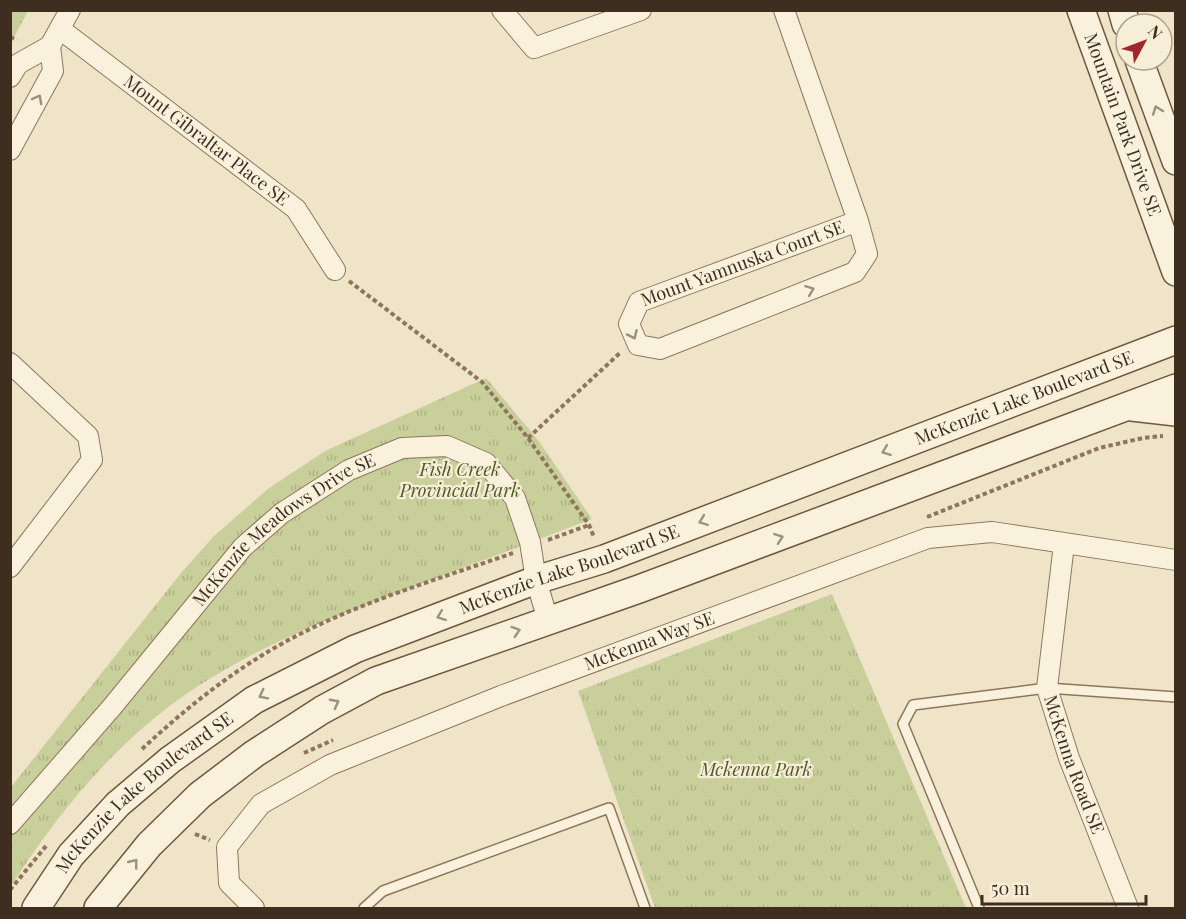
<svg xmlns="http://www.w3.org/2000/svg" width="1186" height="919" font-family="'Playfair Display',serif">
<style>
.grass{fill:url(#grass-tufts)}
.lines{fill:none;stroke-linecap:round;stroke-linejoin:round}
.lane-casing{stroke:#8d765c;stroke-width:12}
.street-casing{stroke:#8d765c;stroke-width:22}
.secondary-casing{stroke:#6f573f;stroke-width:30}
.path{stroke:#8d765c;stroke-width:4;stroke-dasharray:4.5 3;stroke-linecap:butt}
.lane{stroke:#faf1dc;stroke-width:9}
.street{stroke:#faf1dc;stroke-width:20}
.secondary{stroke:#faf1dc;stroke-width:27}
.oneway{stroke:#9c907e}
.labels{text-anchor:middle;stroke-width:4.5;stroke-linejoin:round;paint-order:stroke}
.street-label{font-size:18px;fill:#3d2e20;stroke:#f7eed8}
.park-label{font-size:18px;font-style:italic;fill:#4d5a26;stroke:#f7eed8}
</style>
<defs>
<pattern id="grass-tufts" width="24" height="20" patternUnits="userSpaceOnUse" patternTransform="scale(1.5)"><rect width="24" height="20" fill="#c9cf9b"/><path d="M3 7l-1-3M5 7V3M7 7l1-3M15 17l-1-3M17 17v-4M19 17l1-3" fill="none" stroke="#aeb285"/></pattern>
</defs>
<rect width="100%" height="100%" fill="#f0e4c8"/>
<g class="grass">
<path d="M 11,10 L 28,11 L 11,43 L 10,11 Z"/>
<path d="M 486,378 L 538,440 L 592,519 C 530,543 467,566 405,590 C 312,625 221,660 145,726 C 91,773 49,827 11,886 L 11,787 L 181,573 L 214,536 L 269,488 L 325,451 Z"/>
<path d="M 832,594 L 966,908 L 655,908 L 578,691 Z"/>
</g>
<g class="lines">
<defs>
<g id="lane">
<path d="M 364,908 L 383,891 L 609,808 L 645,908"/>
<path d="M 979,908 L 903,724 L 913,705 L 1047,688 L 1176,697"/>
</g>
<g id="street">
<path d="M 502,10 L 534,48 L 641,10"/>
<path id="s1" d="M 784,10 L 858,221 L 867,254 L 855,272 L 660,349 L 638,345 L 629,324 L 639,302 L 858,221"/>
<path id="s2" d="M 60,29 L 296,209 L 335,270"/>
<path d="M 10,77 L 18,64 L 50,46 L 70,10"/>
<path d="M 10,150 L 53,71 L 50,46"/>
<path d="M 10,363 L 88,436 L 92,460 L 10,567"/>
<path id="s3" d="M 1064,544 L 1047,688 L 1069,758 L 1128,908"/>
<path id="s4" d="M 10,824 L 112,707 L 243,547 L 282,513 L 349,470 L 402,448 L 447,446 L 486,463 L 515,498 L 530,542 L 536,580 L 548,620"/>
<path id="s5" d="M 254,908 L 229,883 L 227,847 L 261,804 L 330,765 L 501,696 L 928,538 L 992,532 L 1176,560"/>
</g>
<g id="secondary">
<path id="s6" d="M 1081,10 L 1176,272"/>
<path d="M 1122,10 L 1126,24"/>
<path d="M 1139,60 L 1176,161"/>
<path d="M 1132,407 L 1176,412"/>
<path id="s7" d="M 36,908 L 71,855 L 118,804 L 170,760 L 254,700 L 355,649 L 536,580 L 604,559 L 1176,340"/>
<path d="M 98,908 L 149,845 L 200,795 L 254,754 L 322,710 L 376,681 L 639,589 L 1176,388"/>
</g>
</defs>
<use href="#lane" class="lane-casing"/>
<use href="#street" class="street-casing"/>
<use href="#secondary" class="secondary-casing"/>
<g class="path">
<path d="M 10,37 L 17,40"/>
<path d="M 349,281 L 482,382 L 528,438 L 589,525 L 594,537"/>
<path d="M 528,438 L 621,352"/>
<path d="M 927,517 L 1099,448 L 1143,438 L 1163,436"/>
<path d="M 548,540 L 589,525"/>
<path d="M 142,749 C 183,711 227,675 276,647 C 349,605 433,581 513,553"/>
<path d="M 304,753 L 333,740"/>
<path d="M 195,834 L 210,840"/>
<path d="M 10,890 L 46,846"/>
</g>
<use href="#lane" class="lane"/>
<use href="#street" class="street"/>
<use href="#secondary" class="secondary"/>
</g>
<defs><path id="oneway-chevron" d="M-2-3.5L2.5 0L-2 3.5" fill="none" stroke-width="1.6" stroke-linecap="round" stroke-linejoin="round" transform="scale(1.5)"/></defs>
<g class="oneway">
<use href="#oneway-chevron" transform="translate(38 99) rotate(-61)"/>
<use href="#oneway-chevron" transform="translate(1157 110) rotate(-110)"/>
<use href="#oneway-chevron" transform="translate(810 290) rotate(-21)"/>
<use href="#oneway-chevron" transform="translate(633 335) rotate(66)"/>
<use href="#oneway-chevron" transform="translate(886 451) rotate(159)"/>
<use href="#oneway-chevron" transform="translate(703 521) rotate(159)"/>
<use href="#oneway-chevron" transform="translate(779 538) rotate(-20)"/>
<use href="#oneway-chevron" transform="translate(441 616) rotate(159)"/>
<use href="#oneway-chevron" transform="translate(516 631) rotate(-18)"/>
<use href="#oneway-chevron" transform="translate(263 695) rotate(153)"/>
<use href="#oneway-chevron" transform="translate(335 703) rotate(-28)"/>
<use href="#oneway-chevron" transform="translate(134 863) rotate(-51)"/>
</g>
<g class="labels">
<g class="street-label">
<text dy="6" stroke="none"><textPath href="#s6" startOffset="122">Mountain Park Drive SE</textPath></text>
<text dy="6" stroke="none"><textPath href="#s2" startOffset="184">Mount Gibraltar Place SE</textPath></text>
<text dy="6" stroke="none"><textPath href="#s1" startOffset="669">Mount Yamnuska Court SE</textPath></text>
<text dy="6" stroke="none"><textPath href="#s7" startOffset="1132">McKenzie Lake Boulevard SE</textPath></text>
<text dy="6" stroke="none"><textPath href="#s4" startOffset="405">McKenzie Meadows Drive SE</textPath></text>
<text dy="6" stroke="none"><textPath href="#s7" startOffset="646">McKenzie Lake Boulevard SE</textPath></text>
<text dy="6" stroke="none"><textPath href="#s5" startOffset="548">McKenna Way SE</textPath></text>
<text dy="6" stroke="none"><textPath href="#s3" startOffset="226">McKenna Road SE</textPath></text>
<text dy="6" stroke="none"><textPath href="#s7" startOffset="160">McKenzie Lake Boulevard SE</textPath></text>
</g>
<g class="park-label">
<text x="460" y="476">Fish Creek<tspan x="460" dy="21">Provincial Park</tspan></text>
<text x="756" y="776">Mckenna Park</text>
</g>
</g>
<rect width="1186" height="919" fill="none" stroke="#3d2e20" stroke-width="24"/>
<g transform="translate(1144 42) rotate(49)"><circle r="28" fill="#f7eed8" stroke="#ada18e" stroke-width="1.5"/>
<path d="M0-4.5L10 22L0 15L-10 22Z" fill="#9e2a2b"/>
<text y="-9" font-size="16" font-weight="bold" text-anchor="middle" fill="#3d2e20">N</text>
</g>
<path d="M982 895v9h164v-9" fill="none" stroke="#3d2e20" stroke-width="3"/>
<text x="991" y="895" font-size="18" fill="#3d2e20" stroke="#f7eed8" stroke-width="4.5" paint-order="stroke">50 m</text>
</svg>
